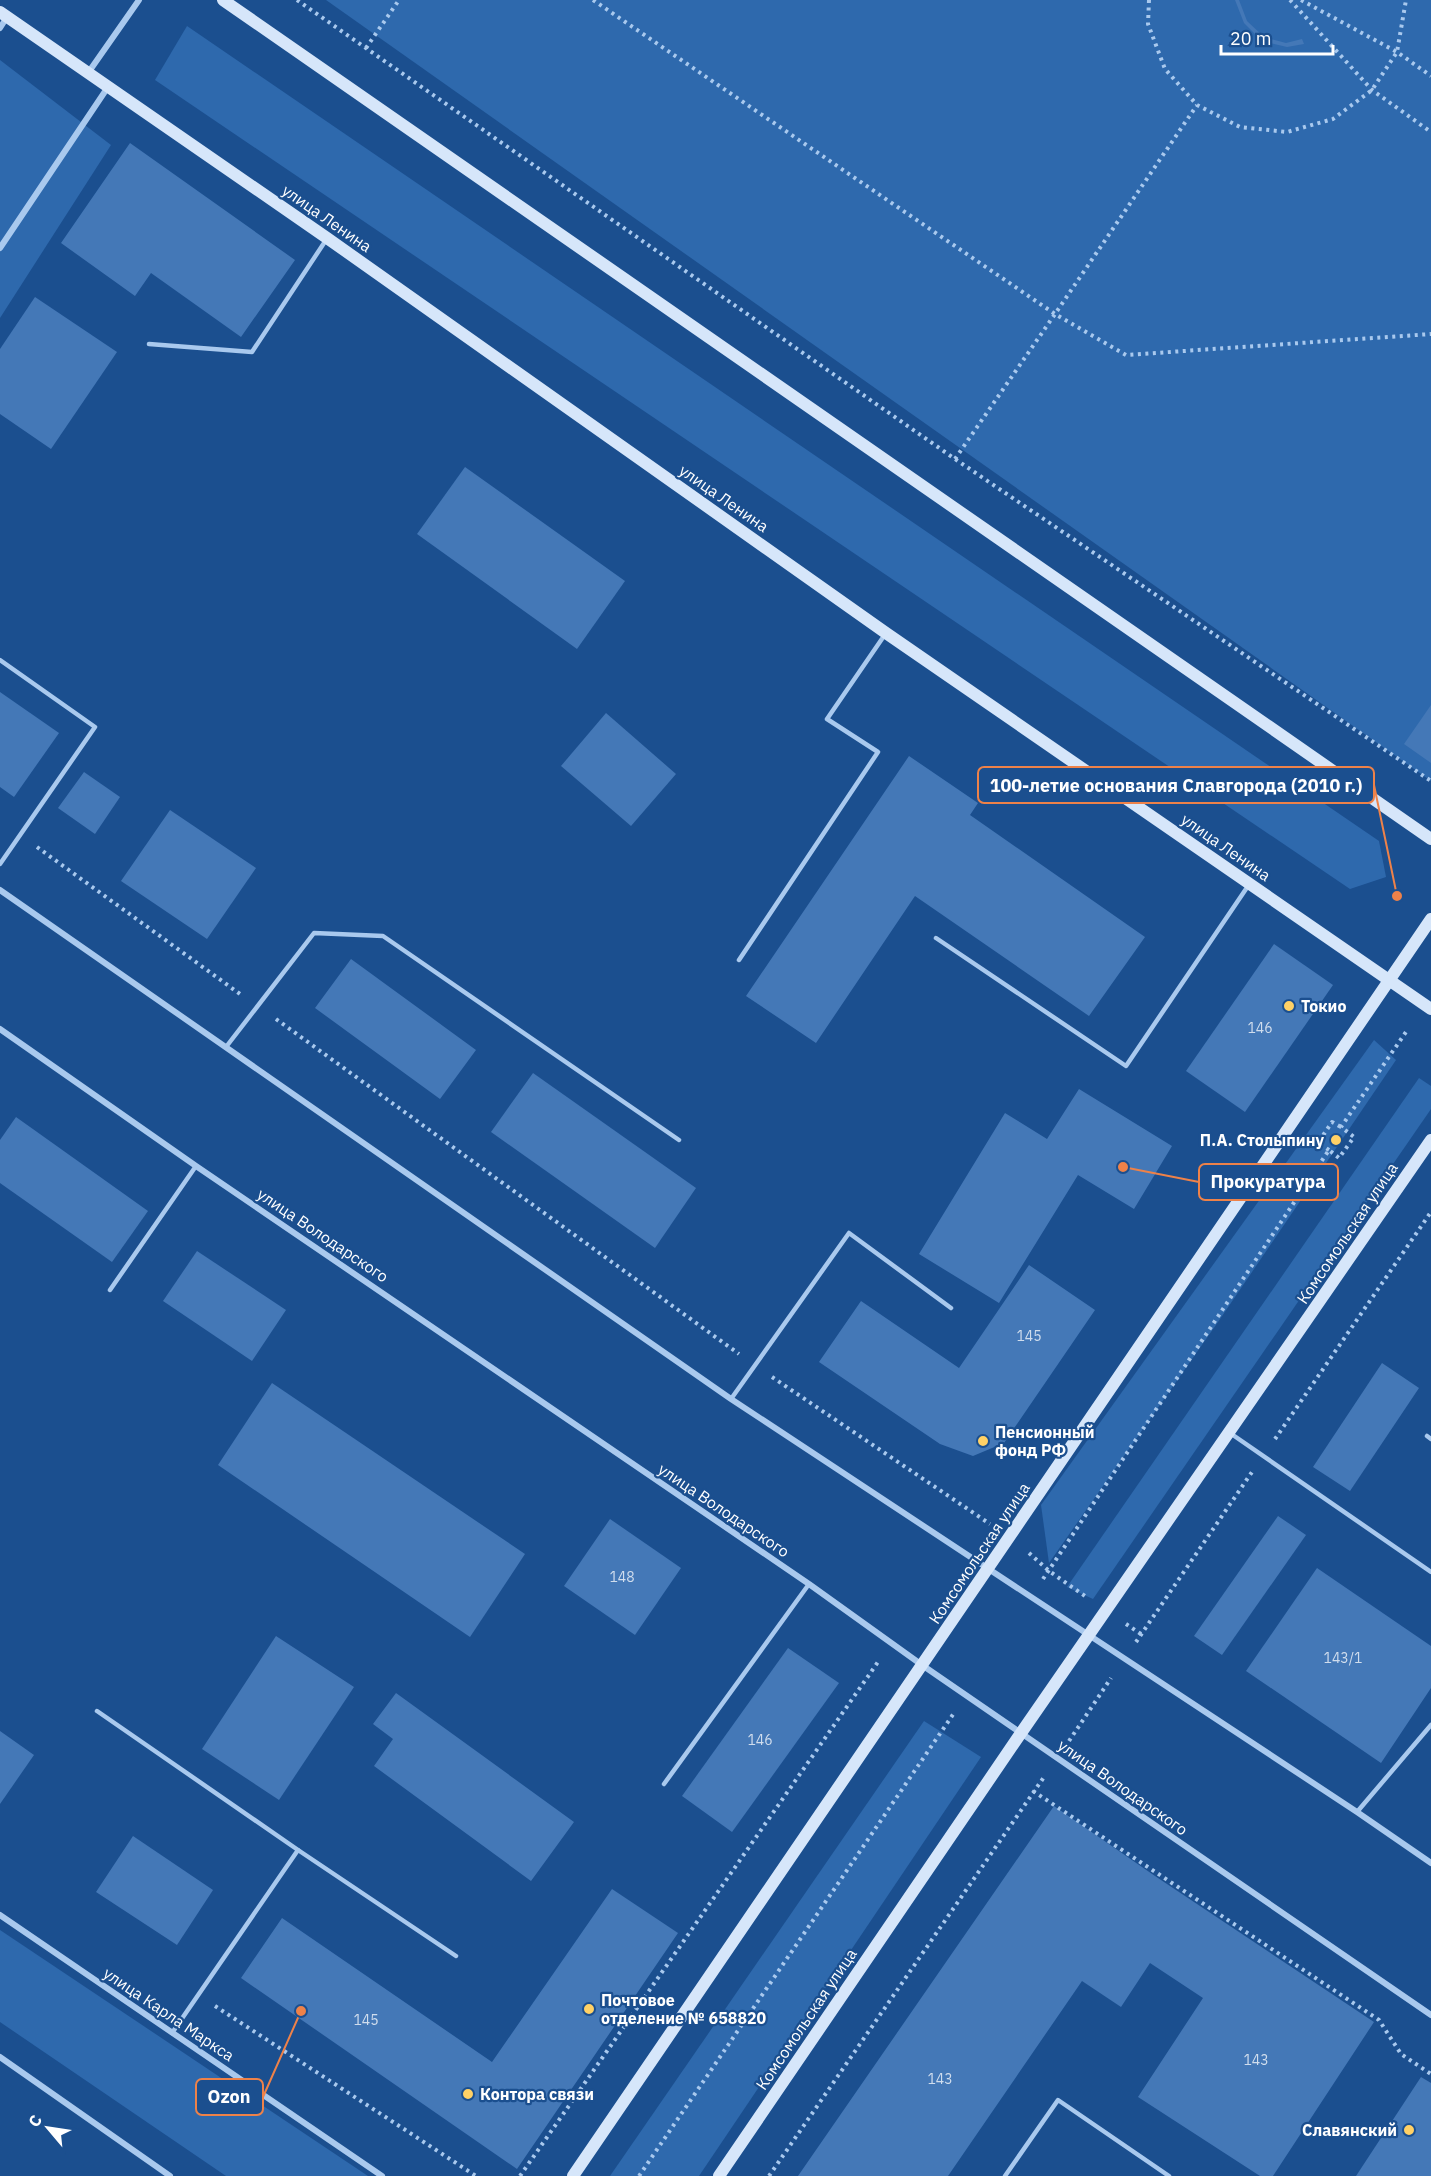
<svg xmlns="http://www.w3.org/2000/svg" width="1431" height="2176" font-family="'IBM Plex Sans',sans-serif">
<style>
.green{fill:#2e69ad}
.building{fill:#4478b7}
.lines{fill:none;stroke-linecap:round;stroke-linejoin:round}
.path{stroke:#a9c9ee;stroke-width:4;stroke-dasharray:3 4.5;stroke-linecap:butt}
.lane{stroke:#a9c9ee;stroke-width:4.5}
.street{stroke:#a9c9ee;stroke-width:6}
.secondary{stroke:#d6e6fa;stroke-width:12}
.poi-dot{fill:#ffd166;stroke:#1b4f8f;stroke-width:2}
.labels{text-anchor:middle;stroke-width:4.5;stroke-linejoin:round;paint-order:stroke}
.number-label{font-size:14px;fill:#d0dded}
.street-label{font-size:16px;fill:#fff;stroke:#1b4f8f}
.poi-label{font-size:16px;font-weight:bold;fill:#fff;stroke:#1b4f8f;text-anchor:start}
.leader{fill:none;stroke:#ee8249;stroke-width:2}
.callout-dot{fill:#ee8249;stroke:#1b4f8f;stroke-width:2}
.callout{fill:#1b4f8f;stroke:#ee8249;stroke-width:2}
.callout-label{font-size:18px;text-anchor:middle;font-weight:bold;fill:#fff}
</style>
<rect width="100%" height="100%" fill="#1b4f8f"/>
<g class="green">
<path d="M 326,0 L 1431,0 L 1431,781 Z"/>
<path d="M 187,26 L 1379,841 L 1386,877 L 1350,889 L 155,80 Z"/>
<path d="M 0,60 L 111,145 L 0,318 Z"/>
<path d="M 1374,1040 L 1396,1060 L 1218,1322 L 1049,1563 L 1041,1505 Z"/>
<path d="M 1419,1078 L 1431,1086 L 1431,1109 L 1093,1599 L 1067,1587 Z"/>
<path d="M 924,1721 L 981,1757 L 699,2176 L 610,2176 Z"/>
<path d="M 0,1930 L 368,2176 L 226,2176 L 0,2022 Z"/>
</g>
<g class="building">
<path d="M 1235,0 L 1239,0 L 1247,21 L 1264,37 L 1286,43 L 1302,39 L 1304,44 L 1287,47 L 1262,41 L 1244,23 Z"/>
<path d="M 130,143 L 295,260 L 241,337 L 151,273 L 135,296 L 61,243 Z"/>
<path d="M 35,297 L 117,352 L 51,449 L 0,414 L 0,349 Z"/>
<path d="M 465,467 L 625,581 L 577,649 L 417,534 Z"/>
<path d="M 0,692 L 59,733 L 14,797 L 0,787 Z"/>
<path d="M 1431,705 L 1431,763 L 1404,744 Z"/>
<path d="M 606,713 L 676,774 L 631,826 L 561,766 Z"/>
<path d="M 909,756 L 978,803 L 970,815 L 1145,937 L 1089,1016 L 915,896 L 816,1043 L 746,996 Z"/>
<path d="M 84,772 L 120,797 L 95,834 L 58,808 Z"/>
<path d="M 170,810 L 256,868 L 207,939 L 121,881 Z"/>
<path d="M 1274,944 L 1333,985 L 1245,1112 L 1186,1071 Z"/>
<path d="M 351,959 L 476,1050 L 440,1099 L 315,1008 Z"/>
<path d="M 533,1073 L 696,1188 L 655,1248 L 491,1132 Z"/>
<path d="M 1079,1089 L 1172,1146 L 1134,1209 L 1078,1175 L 999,1303 L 919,1254 L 1005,1113 L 1047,1139 Z"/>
<path d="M 16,1117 L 148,1211 L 112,1262 L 0,1183 L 0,1140 Z"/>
<path d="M 197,1251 L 286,1310 L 252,1361 L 163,1301 Z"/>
<path d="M 1029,1265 L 1095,1310 L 1004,1443 L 973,1456 L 940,1444 L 819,1362 L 861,1301 L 959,1368 Z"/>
<path d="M 1382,1363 L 1419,1388 L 1350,1491 L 1313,1467 Z"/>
<path d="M 272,1383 L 525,1554 L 470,1637 L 218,1465 Z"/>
<path d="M 1278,1516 L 1306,1535 L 1222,1655 L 1194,1636 Z"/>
<path d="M 610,1519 L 681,1568 L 635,1635 L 564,1586 Z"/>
<path d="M 1317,1568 L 1431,1646 L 1431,1688 L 1381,1763 L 1246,1671 Z"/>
<path d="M 276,1636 L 354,1687 L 279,1800 L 202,1749 Z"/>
<path d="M 788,1648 L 839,1683 L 732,1832 L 682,1796 Z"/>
<path d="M 396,1693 L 574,1822 L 531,1881 L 374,1766 L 393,1739 L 373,1724 Z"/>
<path d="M 0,1731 L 34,1755 L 0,1804 Z"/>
<path d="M 1054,1806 L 1155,1876 L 1374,2022 L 1273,2176 L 1260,2176 L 1138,2097 L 1203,1998 L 1150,1963 L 1121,2007 L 1082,1981 L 948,2176 L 798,2176 Z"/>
<path d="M 133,1836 L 213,1890 L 177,1945 L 96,1892 Z"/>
<path d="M 612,1889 L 678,1933 L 517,2169 L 241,1978 L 282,1918 L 492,2062 Z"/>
<path d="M 1421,2077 L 1431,2083 L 1431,2176 L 1356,2176 Z"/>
</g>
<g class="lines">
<g class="path">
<path d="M 297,0 L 955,459 L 1431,781"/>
<path d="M 593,0 L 1055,314 L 1126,355 L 1431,334"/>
<path d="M 1149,0 L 1148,24 L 1165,69 L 1197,105 L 1240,127 L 1287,132 L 1333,119 L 1372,90 L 1397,52 L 1406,0"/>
<path d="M 1290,0 L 1372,90 L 1431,132"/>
<path d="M 1301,0 L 1397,52 L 1431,76"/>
<path d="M 366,48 L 399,0"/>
<path d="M 955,459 L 1055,314 L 1197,105"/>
<path d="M 37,847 L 240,994"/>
<path d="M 276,1019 L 739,1354"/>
<path d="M 1329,1150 L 1318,1143 L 1332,1122 L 1341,1127"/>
<path d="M 772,1377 L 990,1524"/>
<path d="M 1275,1439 L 1431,1212"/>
<path d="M 1029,1553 L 1049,1571 L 1085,1596"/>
<path d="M 1043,1579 L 1329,1150 L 1339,1158 L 1354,1137 L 1341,1127 L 1408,1029"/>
<path d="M 1126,1624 L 1141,1634"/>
<path d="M 1136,1642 L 1252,1472"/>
<path d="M 1069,1741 L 1111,1678"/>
<path d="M 1033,1791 L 1379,2020 L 1401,2054 L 1431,2074"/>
<path d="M 215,2006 L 476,2176"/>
<path d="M 520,2176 L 878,1662"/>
<path d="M 639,2176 L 954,1713"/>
<path d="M 769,2176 L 1044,1777"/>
</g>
<g class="lane">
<path d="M 149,344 L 252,352 L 326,240"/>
<path d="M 0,660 L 95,727 L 0,864"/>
<path d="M 936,938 L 1126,1066 L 1248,886"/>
<path d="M 739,960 L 878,752 L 827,719 L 886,633"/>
<path d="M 226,1047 L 314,933 L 383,936 L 679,1140"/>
<path d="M 110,1290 L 196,1166"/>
<path d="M 731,1399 L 849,1233 L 951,1308"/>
<path d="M 1230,1433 L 1431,1572"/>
<path d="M 1427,1436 L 1431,1439"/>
<path d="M 97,1711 L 298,1850 L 456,1956"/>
<path d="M 664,1784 L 809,1584"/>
<path d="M 1357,1812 L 1431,1725"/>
<path d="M 172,2033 L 298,1850"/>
<path d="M 1005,2176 L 1058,2100 L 1169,2176"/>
</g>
<g class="street">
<path d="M 0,28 L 7,17"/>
<path d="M 88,73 L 139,0"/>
<path d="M 0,248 L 108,87"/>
<path d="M 0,890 L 731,1399 L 1357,1812 L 1431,1863"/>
<path d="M 0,1029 L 196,1166 L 809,1584 L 922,1665 L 1431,2015"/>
<path d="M 0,1915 L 382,2176"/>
<path d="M 0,2057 L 170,2176"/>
</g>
<g class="secondary">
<path d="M 223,0 L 1431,839"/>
<path d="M 0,12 L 327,238 L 886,633 L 1431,1009"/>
<path d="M 573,2176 L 1431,919"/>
<path d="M 719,2176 L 1021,1733 L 1431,1140"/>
</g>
</g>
<g class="poi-dot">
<circle cx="1289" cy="1006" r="6"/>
<circle cx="1336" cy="1140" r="6"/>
<circle cx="983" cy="1441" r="6"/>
<circle cx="589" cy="2009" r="6"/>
<circle cx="468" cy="2094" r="6"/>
<circle cx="1409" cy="2130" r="6"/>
</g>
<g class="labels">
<g class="number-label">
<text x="1260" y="1033">146</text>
<text x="1029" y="1341">145</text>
<text x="622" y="1582">148</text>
<text x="1343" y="1663">143/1</text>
<text x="760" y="1745">146</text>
<text x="366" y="2025">145</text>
<text x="1256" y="2065">143</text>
<text x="940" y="2084">143</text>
</g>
<g class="street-label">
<text transform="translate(327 218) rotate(35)" y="6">улица Ленина</text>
<text transform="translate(724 498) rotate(35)" y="6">улица Ленина</text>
<text transform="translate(1226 847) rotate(35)" y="6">улица Ленина</text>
<text transform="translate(1347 1233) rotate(-56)" y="6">Комсомольская улица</text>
<text transform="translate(323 1235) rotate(34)" y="6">улица Володарского</text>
<text transform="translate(724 1510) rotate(34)" y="6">улица Володарского</text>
<text transform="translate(979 1553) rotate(-56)" y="6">Комсомольская улица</text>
<text transform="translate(1123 1787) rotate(35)" y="6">улица Володарского</text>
<text transform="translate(169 2014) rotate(34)" y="6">улица Карла Маркса</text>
<text transform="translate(806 2019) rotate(-56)" y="6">Комсомольская улица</text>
</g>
<g class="poi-label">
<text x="1301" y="1012">Токио</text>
<text x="1324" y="1146" text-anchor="end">П.А. Столыпину</text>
<text x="995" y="1438">Пенсионный<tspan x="995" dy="18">фонд РФ</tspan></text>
<text x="601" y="2006">Почтовое<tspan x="601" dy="18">отделение № 658820</tspan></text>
<text x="480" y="2100">Контора связи</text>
<text x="1397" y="2136" text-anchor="end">Славянский</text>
</g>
</g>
<path class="leader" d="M1397 896L1374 785M1123 1167L1199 1182M301 2011L263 2097"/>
<g class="callout-dot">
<circle cx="1397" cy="896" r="6"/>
<circle cx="1123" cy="1167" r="6"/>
<circle cx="301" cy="2011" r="6"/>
</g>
<g class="callout">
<rect x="978" y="767" width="396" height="36" rx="6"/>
<rect x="1199" y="1164" width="139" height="36" rx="6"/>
<rect x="196" y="2079" width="67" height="36" rx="6"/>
</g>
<g class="callout-label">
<text x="1176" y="792">100-летие основания Славгорода (2010 г.)</text>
<text x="1268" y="1188">Прокуратура</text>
<text x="229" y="2103">Ozon</text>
</g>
<g transform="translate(48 2128) rotate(299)" stroke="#1b4f8f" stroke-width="4.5" paint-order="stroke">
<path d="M0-4.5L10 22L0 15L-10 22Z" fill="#ffffff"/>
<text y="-9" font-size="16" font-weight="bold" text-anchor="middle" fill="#ffffff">С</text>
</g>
<path d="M1221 45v9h112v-9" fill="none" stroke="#ffffff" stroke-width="3"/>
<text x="1230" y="45" font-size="18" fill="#ffffff" stroke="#1b4f8f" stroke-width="4.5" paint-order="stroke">20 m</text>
</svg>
